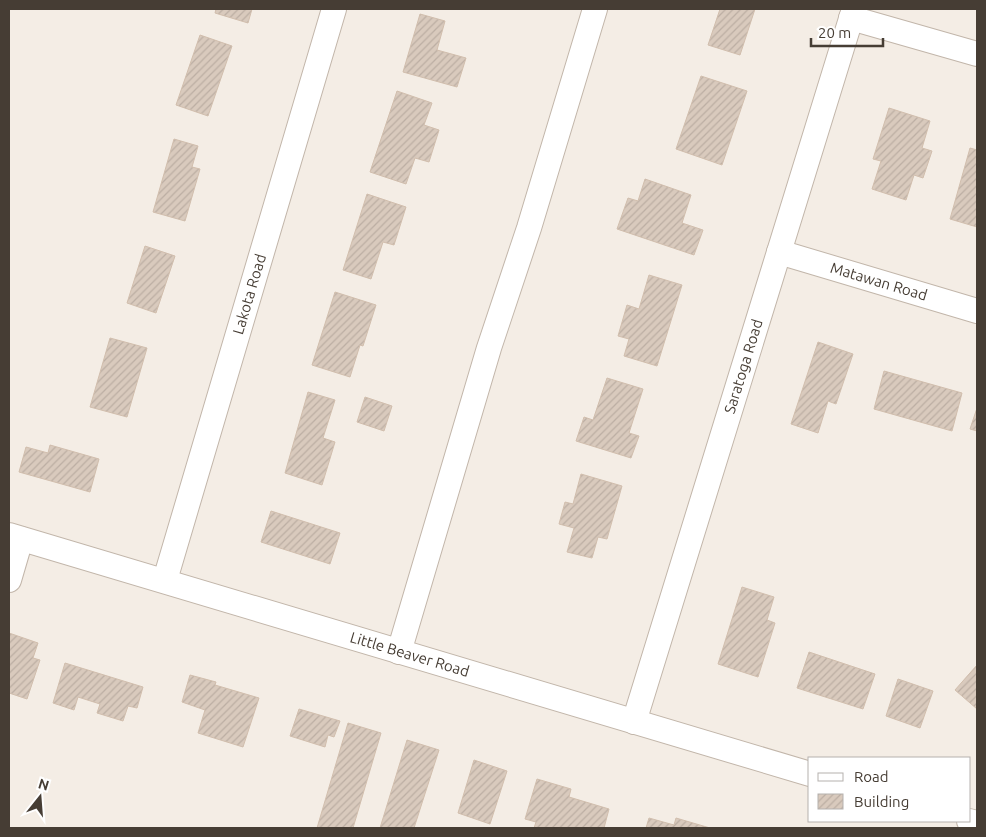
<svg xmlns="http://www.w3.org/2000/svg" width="986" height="837" font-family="Ubuntu,sans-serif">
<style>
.building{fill:url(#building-hatch);stroke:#d1bead}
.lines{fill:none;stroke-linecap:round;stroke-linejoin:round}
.minor-casing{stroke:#c2b6aa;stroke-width:26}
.minor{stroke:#fff;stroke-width:24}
.labels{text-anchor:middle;stroke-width:4;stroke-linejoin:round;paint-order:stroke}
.street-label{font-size:15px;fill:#463d34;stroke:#fff}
</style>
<defs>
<pattern id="building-hatch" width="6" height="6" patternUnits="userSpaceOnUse" patternTransform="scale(1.25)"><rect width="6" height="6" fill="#d9cabd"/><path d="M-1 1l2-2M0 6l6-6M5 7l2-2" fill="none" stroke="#bcaea3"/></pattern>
</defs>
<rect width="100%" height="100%" fill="#f4ede5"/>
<g class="building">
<path d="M 216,9 L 252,9 L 248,23 L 215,13 Z"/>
<path d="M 720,9 L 755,9 L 740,55 L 708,45 Z"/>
<path d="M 420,14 L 445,21 L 437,50 L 466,58 L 457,87 L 403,72 Z"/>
<path d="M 200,35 L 232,46 L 208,116 L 176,105 Z"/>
<path d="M 701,76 L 747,91 L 722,165 L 676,149 Z"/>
<path d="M 397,91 L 432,103 L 424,125 L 439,130 L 429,162 L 415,158 L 406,184 L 370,172 Z"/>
<path d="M 889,108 L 930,121 L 922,148 L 932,151 L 923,178 L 914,175 L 906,200 L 872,189 L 881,161 L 873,159 Z"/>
<path d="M 174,139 L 198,146 L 192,167 L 200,169 L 185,221 L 153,212 Z"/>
<path d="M 970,148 L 977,150 L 977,227 L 950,219 Z"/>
<path d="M 645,179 L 691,195 L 682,223 L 703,230 L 694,255 L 617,229 L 628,198 L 638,201 Z"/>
<path d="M 367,194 L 406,207 L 394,245 L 383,242 L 371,279 L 343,270 Z"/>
<path d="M 145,246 L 175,256 L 156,313 L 127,303 Z"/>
<path d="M 649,275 L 682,285 L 657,366 L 624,356 L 629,339 L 618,336 L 627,305 L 639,309 Z"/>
<path d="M 335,292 L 376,305 L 363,346 L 360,345 L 350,377 L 312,365 Z"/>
<path d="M 110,338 L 147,348 L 127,417 L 90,407 Z"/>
<path d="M 818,342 L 853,354 L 836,404 L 828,401 L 818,433 L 791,424 Z"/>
<path d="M 884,371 L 962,393 L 952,431 L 874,409 Z"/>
<path d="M 607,378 L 643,389 L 629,433 L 639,436 L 631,458 L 576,441 L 584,417 L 593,420 Z"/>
<path d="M 308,392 L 335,400 L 323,438 L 335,442 L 322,485 L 285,473 Z"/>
<path d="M 365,397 L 392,406 L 384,431 L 357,422 Z"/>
<path d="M 977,408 L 977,431 L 970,429 Z"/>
<path d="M 50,445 L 99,459 L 90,492 L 19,472 L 26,447 L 48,453 Z"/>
<path d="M 581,474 L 622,486 L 607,539 L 598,537 L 592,558 L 567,552 L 574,528 L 559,524 L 565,502 L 573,504 Z"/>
<path d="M 271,511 L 340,533 L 330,564 L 261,542 Z"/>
<path d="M 742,587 L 774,597 L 767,620 L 775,623 L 758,677 L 718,664 Z"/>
<path d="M 9,633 L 38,643 L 33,658 L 40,660 L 27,699 L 9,693 Z"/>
<path d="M 809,652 L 875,674 L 863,709 L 797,688 Z"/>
<path d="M 65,663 L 143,687 L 137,708 L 128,706 L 123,721 L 97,713 L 100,704 L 78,697 L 74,710 L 53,703 Z"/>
<path d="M 977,665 L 977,709 L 955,690 Z"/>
<path d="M 190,675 L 216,682 L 215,685 L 259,698 L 243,747 L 198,733 L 205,710 L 182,702 Z"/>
<path d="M 898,679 L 933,691 L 920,728 L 886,716 Z"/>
<path d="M 299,709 L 340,721 L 334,737 L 328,735 L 325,747 L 290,736 Z"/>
<path d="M 348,723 L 381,733 L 353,828 L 317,828 Z"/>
<path d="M 407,740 L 439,750 L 414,828 L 380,828 Z"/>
<path d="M 474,760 L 507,771 L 490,824 L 458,813 Z"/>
<path d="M 537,779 L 571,789 L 569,797 L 609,809 L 604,828 L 534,828 L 536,822 L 525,819 Z"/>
<path d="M 649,818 L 674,825 L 676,818 L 710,828 L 646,828 Z"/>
</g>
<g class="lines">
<defs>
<g id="minor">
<path d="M 851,18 L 977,54"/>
<path id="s1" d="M 779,252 L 977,311"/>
<path id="s2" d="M 9,535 L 810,774"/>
<path d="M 9,580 L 21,539"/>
<path id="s3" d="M 165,580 L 334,9"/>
<path d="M 399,652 L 489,348 L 529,228 L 595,9"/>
<path id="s4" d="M 634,722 L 854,9"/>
<path d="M 969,821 L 977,823"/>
</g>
</defs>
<use href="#minor" class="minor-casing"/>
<use href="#minor" class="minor"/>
</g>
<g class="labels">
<g class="street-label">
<text dy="5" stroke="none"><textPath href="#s1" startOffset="104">Matawan Road</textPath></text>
<text dy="5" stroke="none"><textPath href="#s3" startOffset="298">Lakota Road</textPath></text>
<text dy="5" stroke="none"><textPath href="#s4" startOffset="372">Saratoga Road</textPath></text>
<text dy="5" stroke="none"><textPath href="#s2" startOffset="418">Little Beaver Road</textPath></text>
</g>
</g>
<rect width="986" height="837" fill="none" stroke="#463d34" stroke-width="20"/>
<rect x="808" y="757" width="162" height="65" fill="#ffffff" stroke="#b5b1ae"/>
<rect x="818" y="773" width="25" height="8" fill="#ffffff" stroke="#b5b1ae"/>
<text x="854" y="782" font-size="15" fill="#463d34">Road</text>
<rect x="818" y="794" width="25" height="15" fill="url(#building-hatch)" stroke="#b5b1ae"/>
<text x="854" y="807" font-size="15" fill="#463d34">Building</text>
<g transform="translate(40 797) rotate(17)" stroke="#ffffff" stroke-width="4" paint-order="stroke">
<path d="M0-4L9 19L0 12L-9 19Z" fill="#463d34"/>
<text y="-8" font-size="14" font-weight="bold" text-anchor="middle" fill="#463d34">N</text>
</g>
<path d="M811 38v8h72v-8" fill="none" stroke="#463d34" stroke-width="2.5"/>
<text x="818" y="38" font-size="15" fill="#463d34" stroke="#ffffff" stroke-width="4" paint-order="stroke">20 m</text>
</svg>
